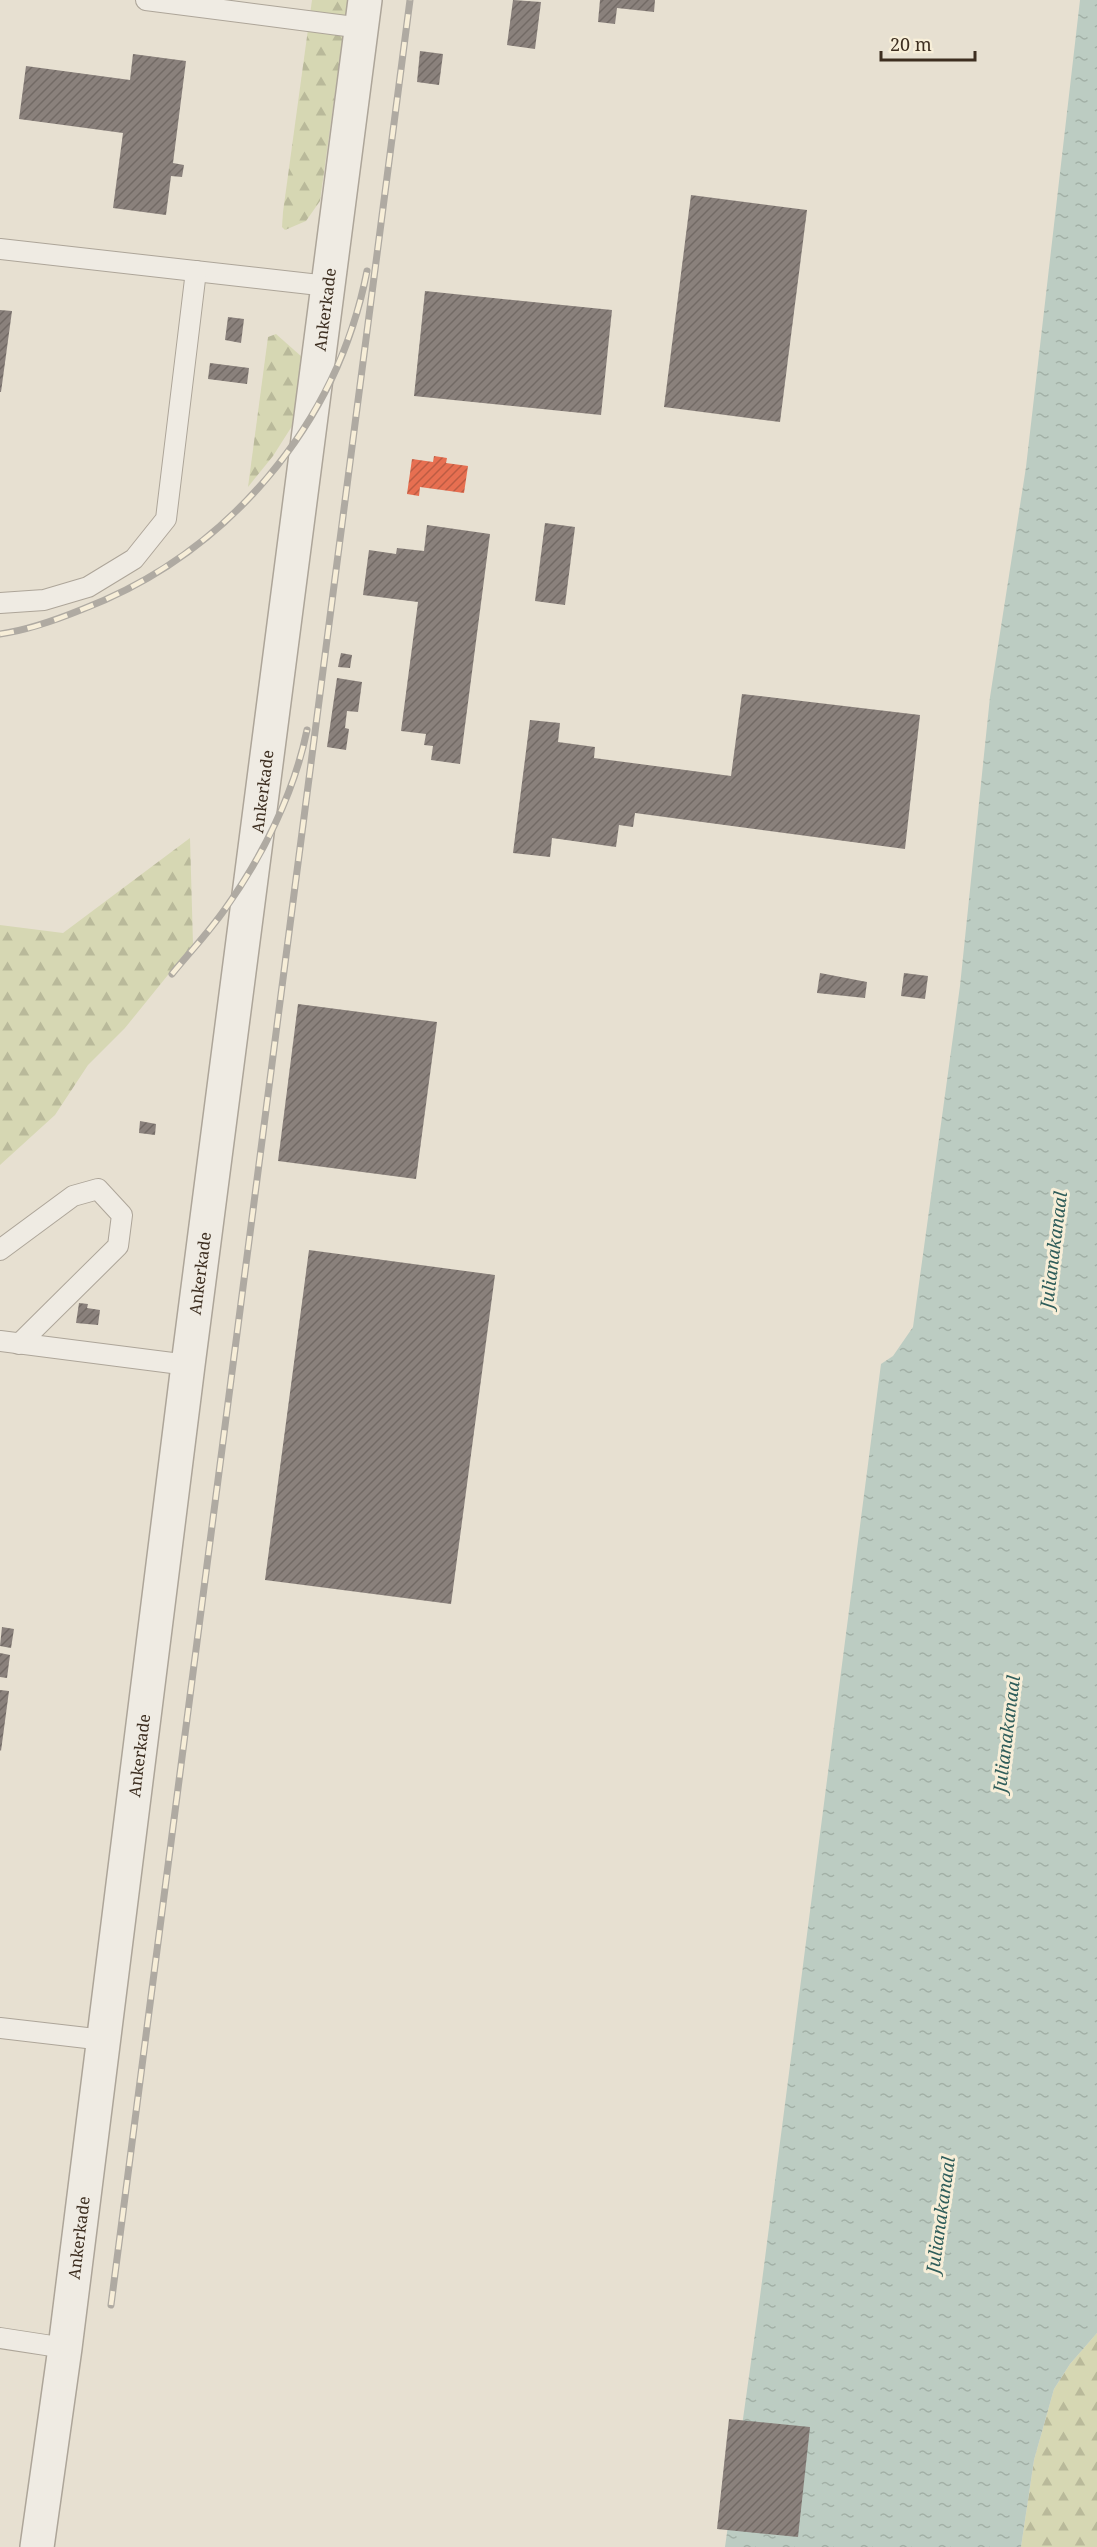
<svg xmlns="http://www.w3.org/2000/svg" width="1097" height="2547" font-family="'Noto Serif',serif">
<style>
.forest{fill:url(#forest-firs)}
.water{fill:url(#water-ripples)}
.shops{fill:url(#shops-hatch)}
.industry{fill:url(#industry-hatch)}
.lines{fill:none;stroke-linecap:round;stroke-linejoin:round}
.service-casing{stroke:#ada599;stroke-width:22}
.minor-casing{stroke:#ada599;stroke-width:36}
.service{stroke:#efebe3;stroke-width:20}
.minor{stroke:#efebe3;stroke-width:33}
.rail-casing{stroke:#afaaa2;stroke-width:7}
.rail{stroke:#f7eed8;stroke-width:4.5;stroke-dasharray:14;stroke-linecap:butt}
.labels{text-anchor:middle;stroke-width:6;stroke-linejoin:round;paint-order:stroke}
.street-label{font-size:16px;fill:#3d2e20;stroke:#f7eed8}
.water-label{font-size:18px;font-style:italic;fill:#2f5d5a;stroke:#f7eed8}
</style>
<defs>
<pattern id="forest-firs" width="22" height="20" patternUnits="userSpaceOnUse" patternTransform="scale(1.5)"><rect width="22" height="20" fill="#d6d7b3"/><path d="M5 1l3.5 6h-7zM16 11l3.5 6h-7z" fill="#b9b99a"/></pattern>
<pattern id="water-ripples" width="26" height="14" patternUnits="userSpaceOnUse" patternTransform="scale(1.5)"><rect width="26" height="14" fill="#bcccc2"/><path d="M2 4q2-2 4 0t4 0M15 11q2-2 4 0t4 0" fill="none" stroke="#a2b0a6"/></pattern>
<pattern id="shops-hatch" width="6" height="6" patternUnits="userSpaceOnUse" patternTransform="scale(1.5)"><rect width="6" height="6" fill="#e76f51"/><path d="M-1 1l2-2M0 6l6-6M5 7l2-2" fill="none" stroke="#bc5c43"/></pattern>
<pattern id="industry-hatch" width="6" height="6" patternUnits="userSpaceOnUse" patternTransform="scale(1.5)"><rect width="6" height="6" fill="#8a817c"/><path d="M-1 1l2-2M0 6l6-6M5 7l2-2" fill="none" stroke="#726a65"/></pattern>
</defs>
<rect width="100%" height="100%" fill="#e7e0d1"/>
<g class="forest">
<path d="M 312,0 L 348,0 L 320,201 L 306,221 L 285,230 L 282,227 L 283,212 Z"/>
<path d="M 276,334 L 302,357 L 294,423 L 273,456 L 248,487 L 268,337 Z"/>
<path d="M 190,838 L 193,944 L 125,1028 L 88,1065 L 55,1115 L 0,1165 L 0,925 L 63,933 Z"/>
<path d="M 1097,2333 L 1097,2547 L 1021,2547 L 1034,2460 L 1054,2389 L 1070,2364 Z"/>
</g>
<path class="water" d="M 1080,0 L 1097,0 L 1097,2333 L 1070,2364 L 1054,2389 L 1034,2460 L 1021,2547 L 725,2547 L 758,2312 L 881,1364 L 893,1356 L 913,1327 L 960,986 L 990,697 L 1026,467 Z"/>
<path class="shops" d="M 434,456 L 447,458 L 446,463 L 468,466 L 464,493 L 420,487 L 419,496 L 407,494 L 412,459 L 433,462 Z"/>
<g class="industry">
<path d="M 513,0 L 541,2 L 535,49 L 507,45 Z"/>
<path d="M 600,0 L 655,0 L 654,12 L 617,8 L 615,24 L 598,22 Z"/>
<path d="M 420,51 L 443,54 L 439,85 L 417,82 Z"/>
<path d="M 133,54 L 186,61 L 173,163 L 184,165 L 182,177 L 171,176 L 166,215 L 113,208 L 123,133 L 19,119 L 26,66 L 130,80 Z"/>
<path d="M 691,195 L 807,210 L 780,422 L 664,407 Z"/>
<path d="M 425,291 L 612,310 L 601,415 L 414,396 Z"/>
<path d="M 0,310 L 12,311 L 1,392 L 0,392 Z"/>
<path d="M 228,317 L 244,319 L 241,343 L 225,340 Z"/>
<path d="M 210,363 L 249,368 L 247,384 L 208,379 Z"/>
<path d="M 545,523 L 575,527 L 565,605 L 535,601 Z"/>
<path d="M 427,525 L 490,534 L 460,764 L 431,760 L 433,746 L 424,745 L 426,734 L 401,731 L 418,602 L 363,595 L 369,550 L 396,554 L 397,548 L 424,551 Z"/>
<path d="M 341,653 L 352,655 L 350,668 L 338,667 Z"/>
<path d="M 337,678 L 362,682 L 358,712 L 347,711 L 345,728 L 349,729 L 346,750 L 327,747 Z"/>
<path d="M 742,694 L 920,715 L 905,849 L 635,813 L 633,827 L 619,825 L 616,847 L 552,838 L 550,857 L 513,853 L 530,720 L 560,723 L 558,742 L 595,747 L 594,758 L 731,776 Z"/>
<path d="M 820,973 L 867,982 L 865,998 L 817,993 Z"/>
<path d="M 904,973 L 928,976 L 925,999 L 901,996 Z"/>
<path d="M 298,1004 L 437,1022 L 416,1179 L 278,1161 Z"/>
<path d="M 140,1121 L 156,1124 L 155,1135 L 139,1133 Z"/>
<path d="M 309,1250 L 495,1275 L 451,1604 L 265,1580 Z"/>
<path d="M 79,1303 L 88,1304 L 87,1308 L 100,1310 L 98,1325 L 76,1323 Z"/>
<path d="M 2,1627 L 14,1629 L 11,1648 L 0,1646 Z"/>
<path d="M 0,1653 L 10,1655 L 7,1678 L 0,1677 Z"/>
<path d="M 0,1690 L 9,1691 L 1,1751 L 0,1750 Z"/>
<path d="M 729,2419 L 810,2427 L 798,2537 L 717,2529 Z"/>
</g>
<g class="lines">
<defs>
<g id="service">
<path d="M 146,0 L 362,28"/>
<path d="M 0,249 L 328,286"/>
<path d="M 0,603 L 44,600 L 88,587 L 134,559 L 166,519 L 196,271"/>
<path d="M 0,1250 L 73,1196 L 98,1189 L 122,1215 L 118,1246 L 19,1344"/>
<path d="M 0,1341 L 188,1365"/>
<path d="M 0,2028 L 104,2040"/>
<path d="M 0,2338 L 65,2348"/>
</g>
<g id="minor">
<path id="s1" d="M 37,2547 L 65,2348 L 188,1365 L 365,0"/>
</g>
</defs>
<use href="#service" class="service-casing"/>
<use href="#minor" class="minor-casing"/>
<use href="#service" class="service"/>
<use href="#minor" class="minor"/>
<defs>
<g id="rail">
<path d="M 0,634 C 29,630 56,620 83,609 C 228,553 337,425 367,271"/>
<path d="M 172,974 C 190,952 209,932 225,909 C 262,857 294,794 307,730"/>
<path d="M 111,2305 L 410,0"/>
</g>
</defs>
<use href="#rail" class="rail-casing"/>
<use href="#rail" class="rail"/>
</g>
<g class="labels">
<g class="street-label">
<text dy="6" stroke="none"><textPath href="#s1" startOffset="2256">Ankerkade</textPath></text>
<text dy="6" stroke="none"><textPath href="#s1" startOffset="1770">Ankerkade</textPath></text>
<text dy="6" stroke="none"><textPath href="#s1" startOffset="1284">Ankerkade</textPath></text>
<text dy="6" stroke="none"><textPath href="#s1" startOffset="798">Ankerkade</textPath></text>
<text dy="6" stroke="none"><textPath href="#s1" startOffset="312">Ankerkade</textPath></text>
</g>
<g class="water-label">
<text transform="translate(1054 1250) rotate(-83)" y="6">Julianakanaal</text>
<text transform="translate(1007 1734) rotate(-83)" y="6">Julianakanaal</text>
<text transform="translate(941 2215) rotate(-82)" y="6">Julianakanaal</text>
</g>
</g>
<path d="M881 51v9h94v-9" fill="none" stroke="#3d2e20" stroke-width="3"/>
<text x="890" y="51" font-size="18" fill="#3d2e20" stroke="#f7eed8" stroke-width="4.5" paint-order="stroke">20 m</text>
</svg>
